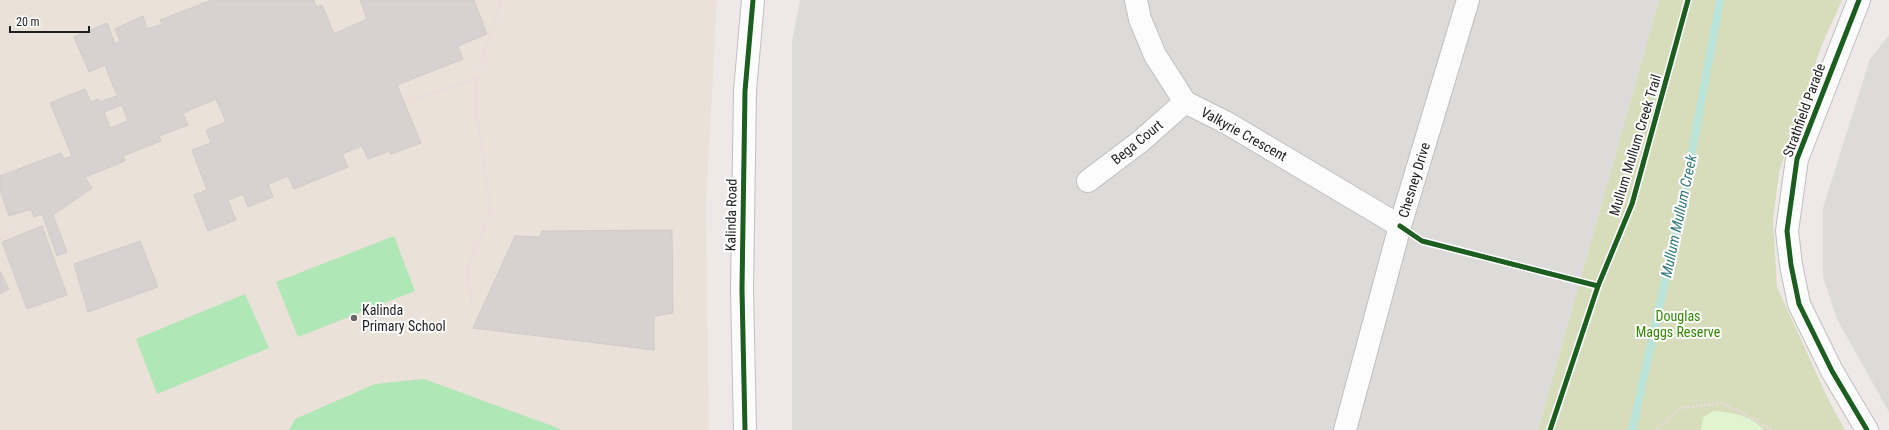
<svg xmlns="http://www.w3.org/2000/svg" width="1889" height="430" font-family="'Roboto Condensed',sans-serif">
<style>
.residential{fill:#dddada}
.education{fill:#eae1d8}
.forest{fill:#d7ddbb}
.park{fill:#e1f4d2}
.pitch{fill:#b0e7b6}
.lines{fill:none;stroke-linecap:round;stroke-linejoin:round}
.stream{stroke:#bae3d9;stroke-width:8}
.building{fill:#d7d1d1;stroke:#d1cac9;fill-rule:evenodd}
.minor-casing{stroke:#c1bfbe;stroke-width:24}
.path{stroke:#ecd9e0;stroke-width:2.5;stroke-dasharray:2 2;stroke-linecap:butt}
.minor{stroke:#fcfcfc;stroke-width:22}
.cycleway-casing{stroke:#fff;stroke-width:8}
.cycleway{stroke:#1b5e20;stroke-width:5}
.poi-dot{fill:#676665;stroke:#fff;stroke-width:1.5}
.labels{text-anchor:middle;stroke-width:4;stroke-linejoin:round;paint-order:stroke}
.street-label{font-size:14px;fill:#1f1f1f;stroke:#fff}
.poi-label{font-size:14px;fill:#1f1f1f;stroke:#fff;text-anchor:start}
.park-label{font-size:14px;fill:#358704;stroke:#fff}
.water-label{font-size:15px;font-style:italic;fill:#337a7c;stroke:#fff}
</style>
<rect width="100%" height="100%" fill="#eee9e8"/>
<g class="residential">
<path d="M 800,0 L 1659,0 L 1538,430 L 792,430 L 792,42 Z"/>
<path d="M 1889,35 L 1889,412 L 1837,319 L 1823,277 L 1823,208 L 1870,59 Z"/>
</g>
<path class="education" d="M 0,0 L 717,0 L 706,206 L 709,430 L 0,430 Z"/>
<path class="forest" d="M 1659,0 L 1842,0 L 1821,47 L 1779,172 L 1773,220 L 1777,287 L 1829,401 L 1845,430 L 1538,430 Z"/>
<path class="park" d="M 1714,411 C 1732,412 1751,416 1764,430 L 1701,430 L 1703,417 Z"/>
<g class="pitch">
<path d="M 394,236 L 415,291 L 298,337 L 276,282 Z"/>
<path d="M 245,294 L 269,348 L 157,394 L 136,339 Z"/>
<path d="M 424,379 L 558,428 L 561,430 L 289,430 L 295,419 L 375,384 Z"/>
</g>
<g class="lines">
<path class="stream" d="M 1632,430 L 1683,200 L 1720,0"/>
</g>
<g class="building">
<path d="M 212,0 L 314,0 L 316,7 L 322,5 L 334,34 L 367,19 L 360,0 L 474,0 L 487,34 L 458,46 L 463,59 L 397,85 L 421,143 L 391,154 L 389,151 L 368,159 L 362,146 L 342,154 L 348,167 L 294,189 L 288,176 L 268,184 L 273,197 L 248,207 L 243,194 L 228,200 L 236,220 L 208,231 L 194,195 L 207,190 L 192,150 L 211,143 L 206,130 L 226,122 L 216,99 L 183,113 L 188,125 L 159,136 L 161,141 L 123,156 L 125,161 L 85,177 L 92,188 L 53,215 L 67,252 L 57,256 L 42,214 L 34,217 L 31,209 L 9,216 L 0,190 L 0,176 L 61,153 L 64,159 L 72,156 L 50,103 L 85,89 L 91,102 L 98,99 L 100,102 L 117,96 L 105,65 L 89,72 L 74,37 L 107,23 L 115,44 L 120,41 L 115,29 L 143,16 L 147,29 L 162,24 L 160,20 ZM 122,105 L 128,121 L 110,128 L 104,112 Z"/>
<path d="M 42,226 L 67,295 L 27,309 L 2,242 Z"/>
<path d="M 672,230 L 673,313 L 654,316 L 654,350 L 473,328 L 515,236 L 540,237 L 542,231 Z"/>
<path d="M 140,241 L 158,287 L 88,312 L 74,264 Z"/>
<path d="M 0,271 L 9,289 L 0,294 Z"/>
</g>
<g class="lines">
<defs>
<g id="minor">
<path d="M 1136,0 L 1140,19 L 1155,55 L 1185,102 L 1227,123 L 1400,226"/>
<path d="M 1859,0 L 1797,159 L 1787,231 L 1791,265 L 1799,304 L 1832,371 L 1867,430"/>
<path d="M 1088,181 L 1141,141 L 1185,102"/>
<path d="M 745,430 L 742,289 L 745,91 L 753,0"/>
<path d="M 1345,430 L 1400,226 L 1468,0"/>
</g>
</defs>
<use href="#minor" class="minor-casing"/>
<g class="path">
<path d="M 408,102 L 477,78 L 502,0"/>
<path d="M 0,239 L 17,230"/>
<path d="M 472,302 L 467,270 L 491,212 L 477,117 L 477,78"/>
<path d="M 1657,430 L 1680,408 L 1721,403 L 1741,412 L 1772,430"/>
</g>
<use href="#minor" class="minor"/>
<defs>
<g id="cycleway">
<path d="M 1859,0 L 1797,159 L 1787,231 L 1791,265 L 1799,304 L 1832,371 L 1867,430"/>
<path d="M 1400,226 L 1422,241 L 1598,286"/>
<path d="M 745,430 L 742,289 L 745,91 L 753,0"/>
<path d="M 1550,430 L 1598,286 L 1632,204 L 1688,0"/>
</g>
</defs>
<use href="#cycleway" class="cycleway-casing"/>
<use href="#cycleway" class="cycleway"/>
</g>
<circle class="poi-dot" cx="354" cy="318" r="4"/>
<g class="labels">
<g class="street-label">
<text transform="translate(1804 110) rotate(-70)" y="5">Strathfield Parade</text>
<text transform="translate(1244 134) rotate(29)" y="5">Valkyrie Crescent</text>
<text transform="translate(1137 142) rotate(-39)" y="5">Bega Court</text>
<text transform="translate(1635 145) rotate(-73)" y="5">Mullum Mullum Creek Trail</text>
<text transform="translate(1414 180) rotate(-73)" y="5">Chesney Drive</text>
<text transform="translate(731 215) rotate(-89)" y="5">Kalinda Road</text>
</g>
<g class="poi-label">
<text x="362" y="315">Kalinda<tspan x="362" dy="16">Primary School</tspan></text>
</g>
<g class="park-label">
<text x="1678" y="321">Douglas<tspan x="1678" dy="16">Maggs Reserve</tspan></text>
</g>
<g class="water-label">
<text transform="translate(1679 216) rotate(-78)" y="5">Mullum Mullum Creek</text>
</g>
</g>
<path d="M10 26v6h79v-6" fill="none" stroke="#1f1f1f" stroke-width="2"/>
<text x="16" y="26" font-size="12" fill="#1f1f1f" stroke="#ffffff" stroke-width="3" paint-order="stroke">20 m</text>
</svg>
